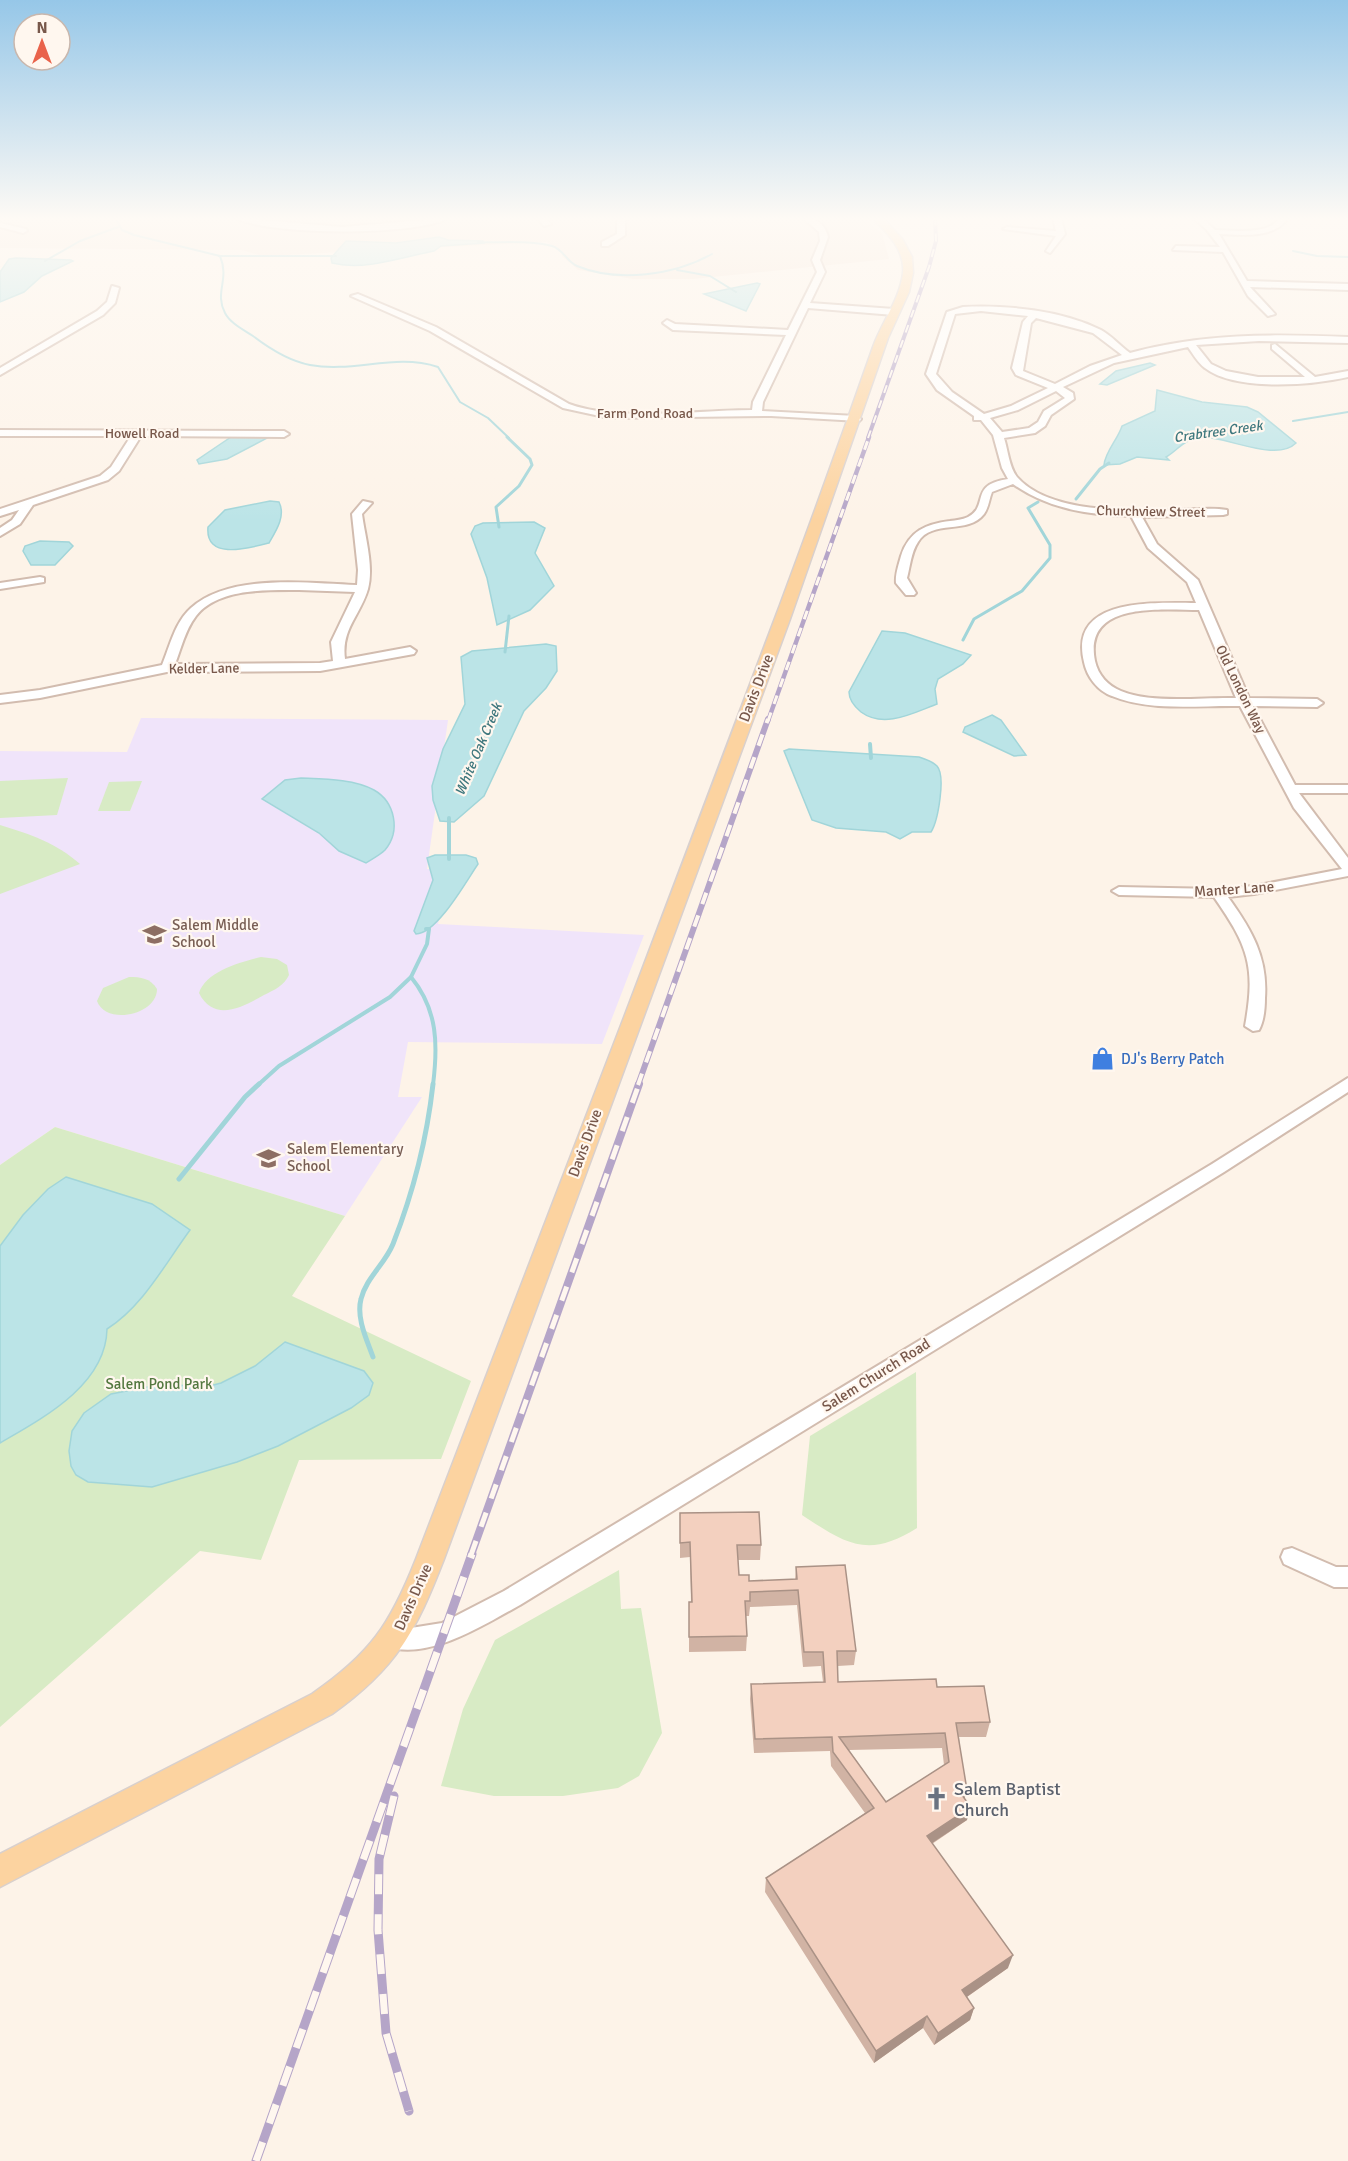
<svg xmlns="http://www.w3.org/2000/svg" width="1348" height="2161" font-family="Signika,sans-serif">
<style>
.residential{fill:#f5e4d6}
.education{fill:#f0e4fa}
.green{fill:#d8ebc5}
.water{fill:#bbe4e7;stroke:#a1d5d9;stroke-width:1.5}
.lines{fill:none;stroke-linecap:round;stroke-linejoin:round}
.stream-far3{stroke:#a1d5d9;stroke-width:2}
.stream-far2{stroke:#a1d5d9;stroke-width:3}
.stream-far1{stroke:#a1d5d9;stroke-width:4}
.stream{stroke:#a1d5d9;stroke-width:5}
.minor-casing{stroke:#d2bcaf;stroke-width:4}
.major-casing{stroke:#d9d0cd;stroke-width:3}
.minor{fill:#fff;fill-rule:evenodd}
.major{fill:#fcd3a0;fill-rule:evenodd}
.rail-far4-casing{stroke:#b5a5c8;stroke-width:4}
.rail-far3-casing{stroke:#b5a5c8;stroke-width:4.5}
.rail-far2-casing{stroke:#b5a5c8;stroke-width:6}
.rail-far1-casing{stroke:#b5a5c8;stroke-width:8}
.rail-casing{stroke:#b5a5c8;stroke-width:9}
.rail-far4{stroke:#fff7ef;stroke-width:2;stroke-dasharray:8;stroke-linecap:butt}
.rail-far3{stroke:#fff7ef;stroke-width:3;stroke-dasharray:9;stroke-linecap:butt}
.rail-far2{stroke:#fff7ef;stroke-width:4;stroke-dasharray:12;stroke-linecap:butt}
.rail-far1{stroke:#fff7ef;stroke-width:5;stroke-dasharray:15;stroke-linecap:butt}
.rail{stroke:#fff7ef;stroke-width:7;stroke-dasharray:20;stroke-linecap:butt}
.wall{fill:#d1b3a4;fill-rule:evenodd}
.shaded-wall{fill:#aa9286}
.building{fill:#f3d0bf;stroke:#aa9286;stroke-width:1.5;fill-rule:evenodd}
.labels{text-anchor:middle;stroke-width:4.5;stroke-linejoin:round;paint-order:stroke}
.far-street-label{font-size:14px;fill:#78584b;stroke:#fff7ef}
.far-water-label{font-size:14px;font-style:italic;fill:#3e777d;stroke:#fff7ef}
.street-label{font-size:15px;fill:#78584b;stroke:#fff7ef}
.education-label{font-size:15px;fill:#785e54;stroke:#fff7ef;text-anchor:start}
.shop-label{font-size:15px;fill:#366cbe;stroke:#fff7ef;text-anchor:start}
.park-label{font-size:15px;fill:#547840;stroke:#fff7ef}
.near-worship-label{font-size:18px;fill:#5b616d;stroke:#fff7ef;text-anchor:start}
</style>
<rect width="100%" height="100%" fill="#fdf3e8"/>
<path class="residential" d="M 0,218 L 863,218 L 882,233 L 889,259 L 693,279 L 633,279 L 578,270 L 562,256 L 561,252 L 547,242 L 263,256 L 241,250 L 0,248 Z"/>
<path class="education" d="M 141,718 L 448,720 L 427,869 L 451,870 L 438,924 L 644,935 L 602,1044 L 408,1042 L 398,1097 L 422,1097 L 345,1216 L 55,1127 L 0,1165 L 0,751 L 127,752 Z"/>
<g class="green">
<path d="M 68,778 L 57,815 L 0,818 L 0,781 Z"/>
<path d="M 142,781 L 130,811 L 98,811 L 109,782 Z"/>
<path d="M 0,825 C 30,834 56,843 80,864 L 0,894 Z"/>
<path d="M 261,957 L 277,959 L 287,965 L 289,975 C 284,986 274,990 264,995 C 243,1007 214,1023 199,993 C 206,971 241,962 261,957 Z"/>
<path d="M 129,977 C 141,977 150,978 157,989 C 157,1015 106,1026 97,1001 L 103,988 Z"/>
<path d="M 55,1127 L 345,1216 L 292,1296 L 471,1381 L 441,1459 L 299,1460 L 261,1560 L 200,1551 L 0,1727 L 0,1165 Z"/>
<path d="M 916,1372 L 917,1528 C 868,1559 846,1544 802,1515 L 810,1436 Z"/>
<path d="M 619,1570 L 621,1609 L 641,1608 L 662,1733 L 639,1776 L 618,1788 L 563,1796 L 494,1796 L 441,1786 L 463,1709 L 495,1640 Z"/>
</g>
<g class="water">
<path d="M 439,237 L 448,240 L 483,241 L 484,243 L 441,246 L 434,251 C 403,257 364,271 332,263 L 331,258 L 346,241 L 396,243 Z"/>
<path d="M 16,258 L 71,260 L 73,261 L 42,276 L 24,292 L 0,302 L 0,272 L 9,259 Z"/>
<path d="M 757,283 L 760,284 L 746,311 L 704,294 Z"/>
<path d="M 1150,363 L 1155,365 L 1107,385 L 1100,384 L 1116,371 Z"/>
<path d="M 1157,390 L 1202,402 L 1247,407 L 1258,412 L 1296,443 C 1275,464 1222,433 1196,438 C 1182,441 1177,451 1166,457 L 1169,460 L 1137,457 L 1120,464 L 1104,465 C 1105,452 1118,439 1122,426 L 1155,411 Z"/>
<path d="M 234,435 L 271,436 L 227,459 L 199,464 L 197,460 Z"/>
<path d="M 270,501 L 279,502 C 286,516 276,531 269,543 C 249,548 205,561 208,527 L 225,510 Z"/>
<path d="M 534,522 L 545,528 L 535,553 L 554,586 L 530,610 L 497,625 L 487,578 L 471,534 L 475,526 L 483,523 Z"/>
<path d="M 40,541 L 69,542 L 73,546 L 55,565 L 31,565 L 23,551 L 25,546 Z"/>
<path d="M 882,631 L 905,633 L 971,655 L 963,664 L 938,679 L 935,689 L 937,704 C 913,713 884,729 861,712 C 855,707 849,700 849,692 Z"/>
<path d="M 546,644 L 556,646 L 557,671 L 546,688 L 524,711 L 484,796 L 454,822 L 440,821 L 433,800 L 432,786 L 443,749 L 465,704 L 461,657 L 472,651 Z"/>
<path d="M 992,715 L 1001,720 L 1026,755 L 1014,756 L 963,732 L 965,727 Z"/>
<path d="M 789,749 L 919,757 C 925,759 932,761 937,766 C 946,776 938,821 931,832 L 912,832 L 900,839 L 886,832 L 836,828 L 812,820 L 784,751 Z"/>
<path d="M 301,778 C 324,779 354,779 374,790 C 395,802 401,831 385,850 C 380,855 372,859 366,863 L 339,851 L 319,833 L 262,799 L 285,780 Z"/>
<path d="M 435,855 L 466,855 L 476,858 L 478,864 C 467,880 437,934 416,934 L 414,931 L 433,880 L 427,858 Z"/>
<path d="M 66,1177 L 152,1204 L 190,1230 C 165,1264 143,1306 107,1329 C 106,1385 43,1418 0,1443 L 0,1246 L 23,1215 L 48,1189 Z"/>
<path d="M 285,1342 L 364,1371 L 373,1383 L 369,1395 L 351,1408 L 278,1446 L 237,1462 L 152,1487 L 88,1482 L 76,1475 L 71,1466 L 69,1451 L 72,1431 L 84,1413 L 111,1394 L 163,1384 L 206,1387 L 221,1383 L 255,1366 Z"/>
</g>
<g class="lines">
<g class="stream-far3">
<path d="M 115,218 L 122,230 L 134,235 L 220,256 C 230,280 214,292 225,313 C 230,323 244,330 253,336 C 270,349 289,361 310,365 C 354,373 395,353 438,367 L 460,402 L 488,418 L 509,438"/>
<path d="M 478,242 C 501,243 530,240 552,246 C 563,249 567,262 577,266 C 618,283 675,275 712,254"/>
<path d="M 1293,251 L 1317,256 L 1348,257"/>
<path d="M 219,256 L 336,256"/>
<path d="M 45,261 L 80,241 L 118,227"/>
<path d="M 677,270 L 710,276 L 736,292"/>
<path d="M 1293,421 L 1348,412"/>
</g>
<g class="stream-far2">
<path d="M 1076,499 L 1100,469 L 1109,463"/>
<path d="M 499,527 L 496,507 L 519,486 L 532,465 L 530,459 L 507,437"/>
<path d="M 963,640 L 974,619 L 1022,591 L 1050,558 L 1050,545 L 1028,508 L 1038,502"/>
<path d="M 505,652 L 509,616"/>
</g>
<g class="stream-far1">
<path d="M 870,744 L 871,758"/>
<path d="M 449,818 L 449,859"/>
<path d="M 411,977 C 438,1010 438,1045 433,1085"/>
<path d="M 258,1085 L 279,1066 L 390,997 L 411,977 L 427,944 L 429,929 L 426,929"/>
</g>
<g class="stream">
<path d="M 179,1179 L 245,1097 L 259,1084"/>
<path d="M 373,1357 C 367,1340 356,1318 361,1299 C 366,1278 385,1264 393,1244 C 413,1193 427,1138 433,1084"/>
</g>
<defs>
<g id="minor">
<path d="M 236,218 L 342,227 L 449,218 C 415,236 269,236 236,218 Z"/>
<path d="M 538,218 L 546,218 L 551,224 L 544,226 Z"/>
<path d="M 617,218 L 625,218 L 625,235 L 608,246 L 602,246 L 602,242 L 617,234 Z"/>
<path d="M 803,218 C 816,218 825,224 828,237 L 820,260 L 825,272 L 810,303 L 894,309 L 898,312 L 894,315 L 808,308 L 763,402 L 762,411 L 856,416 L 861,419 L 859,421 L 771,416 L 609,418 L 563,408 L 430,331 L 351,296 L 358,294 L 436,327 L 569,404 C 618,422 698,410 752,410 L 753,402 L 786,335 L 673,330 L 663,323 L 667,320 L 675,324 L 788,330 L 817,272 L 812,260 L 820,241 L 819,232 Z"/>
<path d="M 1053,218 L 1061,218 L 1065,234 L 1050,253 L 1046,251 L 1056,236 L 1003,229 L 1007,227 L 1056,231 Z"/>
<path d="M 1193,218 L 1202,218 L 1215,230 C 1233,230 1268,236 1280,218 L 1288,218 C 1274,239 1241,235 1219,234 L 1247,281 L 1348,284 L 1348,290 L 1250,287 L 1275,314 L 1268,316 L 1248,296 L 1223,252 L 1173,250 L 1176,246 L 1220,247 L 1206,229 Z"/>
<path d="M 0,223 L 26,229 L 27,231 L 23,233 L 0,227 Z"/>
<path d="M 112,286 L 119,288 L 115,303 L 103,315 L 0,375 L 0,368 L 97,311 L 107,302 Z"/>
<path d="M 963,307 C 1007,305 1061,310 1101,330 C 1112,336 1120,346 1130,353 C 1201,333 1275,334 1348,337 L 1348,343 L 1259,341 L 1196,345 L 1211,364 L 1226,371 L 1258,377 L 1305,377 L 1272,349 L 1272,345 L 1275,344 L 1315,377 L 1348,371 L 1348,377 C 1313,385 1236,392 1205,368 C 1198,363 1193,354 1188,347 L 1114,363 L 1063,387 L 1073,393 L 1074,399 L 1051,415 L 1045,426 L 1035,433 L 1004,438 C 1008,450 1009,467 1017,477 C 1049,514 1132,511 1176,510 C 1192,510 1211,507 1227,510 L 1227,514 L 1223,515 L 1142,517 L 1157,544 L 1198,580 L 1249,698 L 1317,699 L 1323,703 L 1317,707 L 1253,706 L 1295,785 L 1348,785 L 1348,793 L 1299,793 L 1348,858 L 1348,876 L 1254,894 L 1228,897 C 1251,929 1268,957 1265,998 C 1265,1008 1264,1021 1259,1030 L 1253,1031 L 1245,1026 C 1256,966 1248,946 1214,897 L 1119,895 L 1112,891 L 1119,887 L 1218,889 L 1254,886 L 1342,869 L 1294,808 L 1240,706 C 1200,705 1150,712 1112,696 C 1098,691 1087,677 1084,662 C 1068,597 1155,603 1196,603 L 1187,582 L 1148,548 L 1131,516 C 1089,515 1048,509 1013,484 L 992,492 C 989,499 989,507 984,514 C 968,535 932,519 918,542 C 911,552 910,567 907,578 L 916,593 L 914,595 L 906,595 L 896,583 C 895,574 899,564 901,556 C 909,531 926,524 950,521 C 956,520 962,520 968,517 C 990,505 968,485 1008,479 L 1002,468 L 993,435 L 981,420 L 974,420 L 974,416 L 937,390 L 926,374 L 947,312 ZM 981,311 L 1028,316 L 1023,322 L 1012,368 L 1016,375 L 1048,388 L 1011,406 L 984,414 L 952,392 L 936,374 L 955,314 ZM 1036,318 L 1093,333 L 1122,355 L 1090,366 L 1055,384 L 1023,371 L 1031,323 ZM 1056,391 L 1065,398 L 1044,411 L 1038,422 L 1029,428 L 1002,432 L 990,418 L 1018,410 ZM 1199,610 L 1236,698 C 1203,697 1152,704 1121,691 C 1108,686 1098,675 1095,661 C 1083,601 1161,610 1199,610 Z"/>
<path d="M 0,430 L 284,431 L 289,434 L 284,437 L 141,436 L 119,471 L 108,480 L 33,505 L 20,524 L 0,536 L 0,528 L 12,520 L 19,510 L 0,516 L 0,509 L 100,476 L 111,467 L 131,436 L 0,436 Z"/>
<path d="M 363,501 L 372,503 L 362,514 C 365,537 374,566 368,589 C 360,616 341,629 345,659 L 410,647 L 416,651 L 414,654 L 320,671 L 167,672 L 40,698 L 0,703 L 0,695 L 40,690 L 162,665 C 170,646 175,622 191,608 C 230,573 308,583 357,585 L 358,570 L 352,514 ZM 299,590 L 355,592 L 331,642 L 333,661 L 320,663 L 175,664 C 181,649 185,630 196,616 C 218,588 267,590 299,590 Z"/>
<path d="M 40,577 L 44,578 L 44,582 L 0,589 L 0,583 Z"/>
<path d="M 1348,1078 L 1348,1092 L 1224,1172 L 520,1605 C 485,1624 427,1662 386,1646 L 383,1639 L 386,1632 L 442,1623 L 504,1591 L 1212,1164 Z"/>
<path d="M 1292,1548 L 1336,1567 L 1348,1567 L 1348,1587 L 1334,1587 L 1284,1564 L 1281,1557 L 1284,1550 Z"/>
</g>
<path id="major" d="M 872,218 L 883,218 L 903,240 L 912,257 L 913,273 L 909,292 L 888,338 L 790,619 L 444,1559 C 416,1631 397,1668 332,1714 L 0,1887 L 0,1854 L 312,1694 C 370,1654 390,1625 416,1559 C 538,1241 661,924 780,605 C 812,519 843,433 873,347 C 882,322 900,299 903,273 C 905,249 887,233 872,218 Z"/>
</defs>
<use href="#minor" class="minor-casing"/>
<use href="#major" class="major-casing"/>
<use href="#minor" class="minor"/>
<use href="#major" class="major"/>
<defs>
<path id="rail-far4" d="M 868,438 L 929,267 L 936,241 L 935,218"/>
<path id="rail-far3" d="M 768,721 L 869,437"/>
<path id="rail-far2" d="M 638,1085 L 768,719"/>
<path id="rail-far1" d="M 471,1555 L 639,1084"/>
<g id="rail">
<path d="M 394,1796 L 379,1859 L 378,1930 L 386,2033 L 409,2111"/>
<path d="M 256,2161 L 472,1554"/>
</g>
</defs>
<use href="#rail-far4" class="rail-far4-casing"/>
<use href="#rail-far3" class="rail-far3-casing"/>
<use href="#rail-far2" class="rail-far2-casing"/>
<use href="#rail-far1" class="rail-far1-casing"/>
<use href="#rail" class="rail-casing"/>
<use href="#rail-far4" class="rail-far4"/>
<use href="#rail-far3" class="rail-far3"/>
<use href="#rail-far2" class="rail-far2"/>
<use href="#rail-far1" class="rail-far1"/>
<use href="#rail" class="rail"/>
</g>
<path class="wall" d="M 680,1513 L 761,1545 L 760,1560 L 738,1560 L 739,1575 L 749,1581 L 795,1580 L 796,1567 L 856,1651 L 854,1665 L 838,1666 L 838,1682 L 937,1687 L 990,1722 L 986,1737 L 959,1737 L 967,1820 L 932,1844 L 1008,1968 L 967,1997 L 974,2008 L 970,2020 L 934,2045 L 923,2028 L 874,2063 L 765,1892 L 766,1878 L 865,1813 L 831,1766 L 830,1751 L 754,1753 L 750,1699 L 751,1684 L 823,1682 L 821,1666 L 803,1667 L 797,1605 L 750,1607 L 749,1616 L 746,1616 L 747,1636 L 746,1651 L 689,1652 L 689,1602 L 691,1602 L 690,1557 L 680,1558 ZM 942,1748 L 944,1765 L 886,1802 L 849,1750 Z"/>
<g class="shaded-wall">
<path d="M 967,1790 L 963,1804 L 961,1794 Z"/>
<path d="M 971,1807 L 967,1820 L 923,1849 L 927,1836 Z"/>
<path d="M 1013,1955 L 1008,1968 L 958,2003 L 962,1990 Z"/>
<path d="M 974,2008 L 970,2020 L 934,2045 L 938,2033 Z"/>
<path d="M 927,2016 L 923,2028 L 874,2063 L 876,2051 Z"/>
</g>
<path class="building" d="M 759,1512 L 761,1545 L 737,1545 L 739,1575 L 749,1575 L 749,1581 L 797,1579 L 796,1567 L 845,1565 L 856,1651 L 837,1651 L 838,1682 L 936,1679 L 937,1687 L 984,1686 L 990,1722 L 956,1723 L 967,1790 L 961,1794 L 971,1807 L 927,1836 L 1013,1955 L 962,1990 L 974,2008 L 938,2033 L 927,2016 L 876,2051 L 766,1878 L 874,1808 L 833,1752 L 832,1737 L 755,1739 L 751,1684 L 825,1682 L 823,1652 L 804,1652 L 798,1590 L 750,1592 L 750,1601 L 745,1601 L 747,1636 L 689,1637 L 689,1602 L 692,1602 L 690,1542 L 680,1543 L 680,1513 ZM 945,1733 L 949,1762 L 886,1802 L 839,1737 Z"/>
<linearGradient id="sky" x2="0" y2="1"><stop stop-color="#96c7e8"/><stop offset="0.42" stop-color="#fefaf5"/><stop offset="1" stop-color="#fefaf5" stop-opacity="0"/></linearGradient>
<rect width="1348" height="521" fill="url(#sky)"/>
<defs>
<symbol id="school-bare" viewBox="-9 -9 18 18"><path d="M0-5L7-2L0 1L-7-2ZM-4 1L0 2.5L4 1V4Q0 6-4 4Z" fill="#8d6e63" stroke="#fff7ef" stroke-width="2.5" paint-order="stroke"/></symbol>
<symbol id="shop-bare" viewBox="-9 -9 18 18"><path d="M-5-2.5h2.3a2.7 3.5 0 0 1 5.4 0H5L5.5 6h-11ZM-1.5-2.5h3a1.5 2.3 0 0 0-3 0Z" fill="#3f7fe0" stroke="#fff7ef" stroke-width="2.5" paint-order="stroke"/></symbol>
<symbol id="church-bare" viewBox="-9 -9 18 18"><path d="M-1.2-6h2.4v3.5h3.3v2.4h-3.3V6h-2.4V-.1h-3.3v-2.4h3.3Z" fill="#6b7280" stroke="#fff7ef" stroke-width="2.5" paint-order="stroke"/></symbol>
</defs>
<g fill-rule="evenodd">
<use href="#school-bare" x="138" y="918" width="33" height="33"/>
<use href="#shop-bare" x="1086" y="1042" width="33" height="33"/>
<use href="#school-bare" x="252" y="1142" width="33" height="33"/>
<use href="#church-bare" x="920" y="1782" width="33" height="33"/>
</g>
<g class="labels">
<g class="far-street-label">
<text x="645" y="418">Farm Pond Road</text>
<text x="142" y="438">Howell Road</text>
<text transform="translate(1151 511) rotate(1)" y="5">Churchview Street</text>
<text transform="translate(204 668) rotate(-1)" y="5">Kelder Lane</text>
<text transform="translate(1241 689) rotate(64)" y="5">Old London Way</text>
</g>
<g class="far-water-label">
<text transform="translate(1218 431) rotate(-8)" y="5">Crabtree Creek</text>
<text transform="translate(478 749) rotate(-67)" y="5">White Oak Creek</text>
</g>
<g class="street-label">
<text transform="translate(756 688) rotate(-69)" y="5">Davis Drive</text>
<text transform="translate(1234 889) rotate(-4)" y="5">Manter Lane</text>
<text transform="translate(585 1143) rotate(-70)" y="5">Davis Drive</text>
<text transform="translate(876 1375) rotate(-32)" y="5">Salem Church Road</text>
<text transform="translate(413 1597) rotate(-66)" y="5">Davis Drive</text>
</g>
<g class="education-label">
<text x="172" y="930">Salem Middle<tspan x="172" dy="17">School</tspan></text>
<text x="287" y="1154">Salem Elementary<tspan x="287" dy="17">School</tspan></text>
</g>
<g class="shop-label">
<text x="1121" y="1064">DJ's Berry Patch</text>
</g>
<g class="park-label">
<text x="159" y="1389">Salem Pond Park</text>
</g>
<g class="near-worship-label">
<text x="954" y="1795">Salem Baptist<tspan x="954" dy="21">Church</tspan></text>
</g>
</g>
<g transform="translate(42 42)"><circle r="28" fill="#fff7ef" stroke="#c9b7ad" stroke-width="1.5"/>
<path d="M0-4.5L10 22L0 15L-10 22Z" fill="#e9634b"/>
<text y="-9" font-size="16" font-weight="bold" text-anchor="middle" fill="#78584b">N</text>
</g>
</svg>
